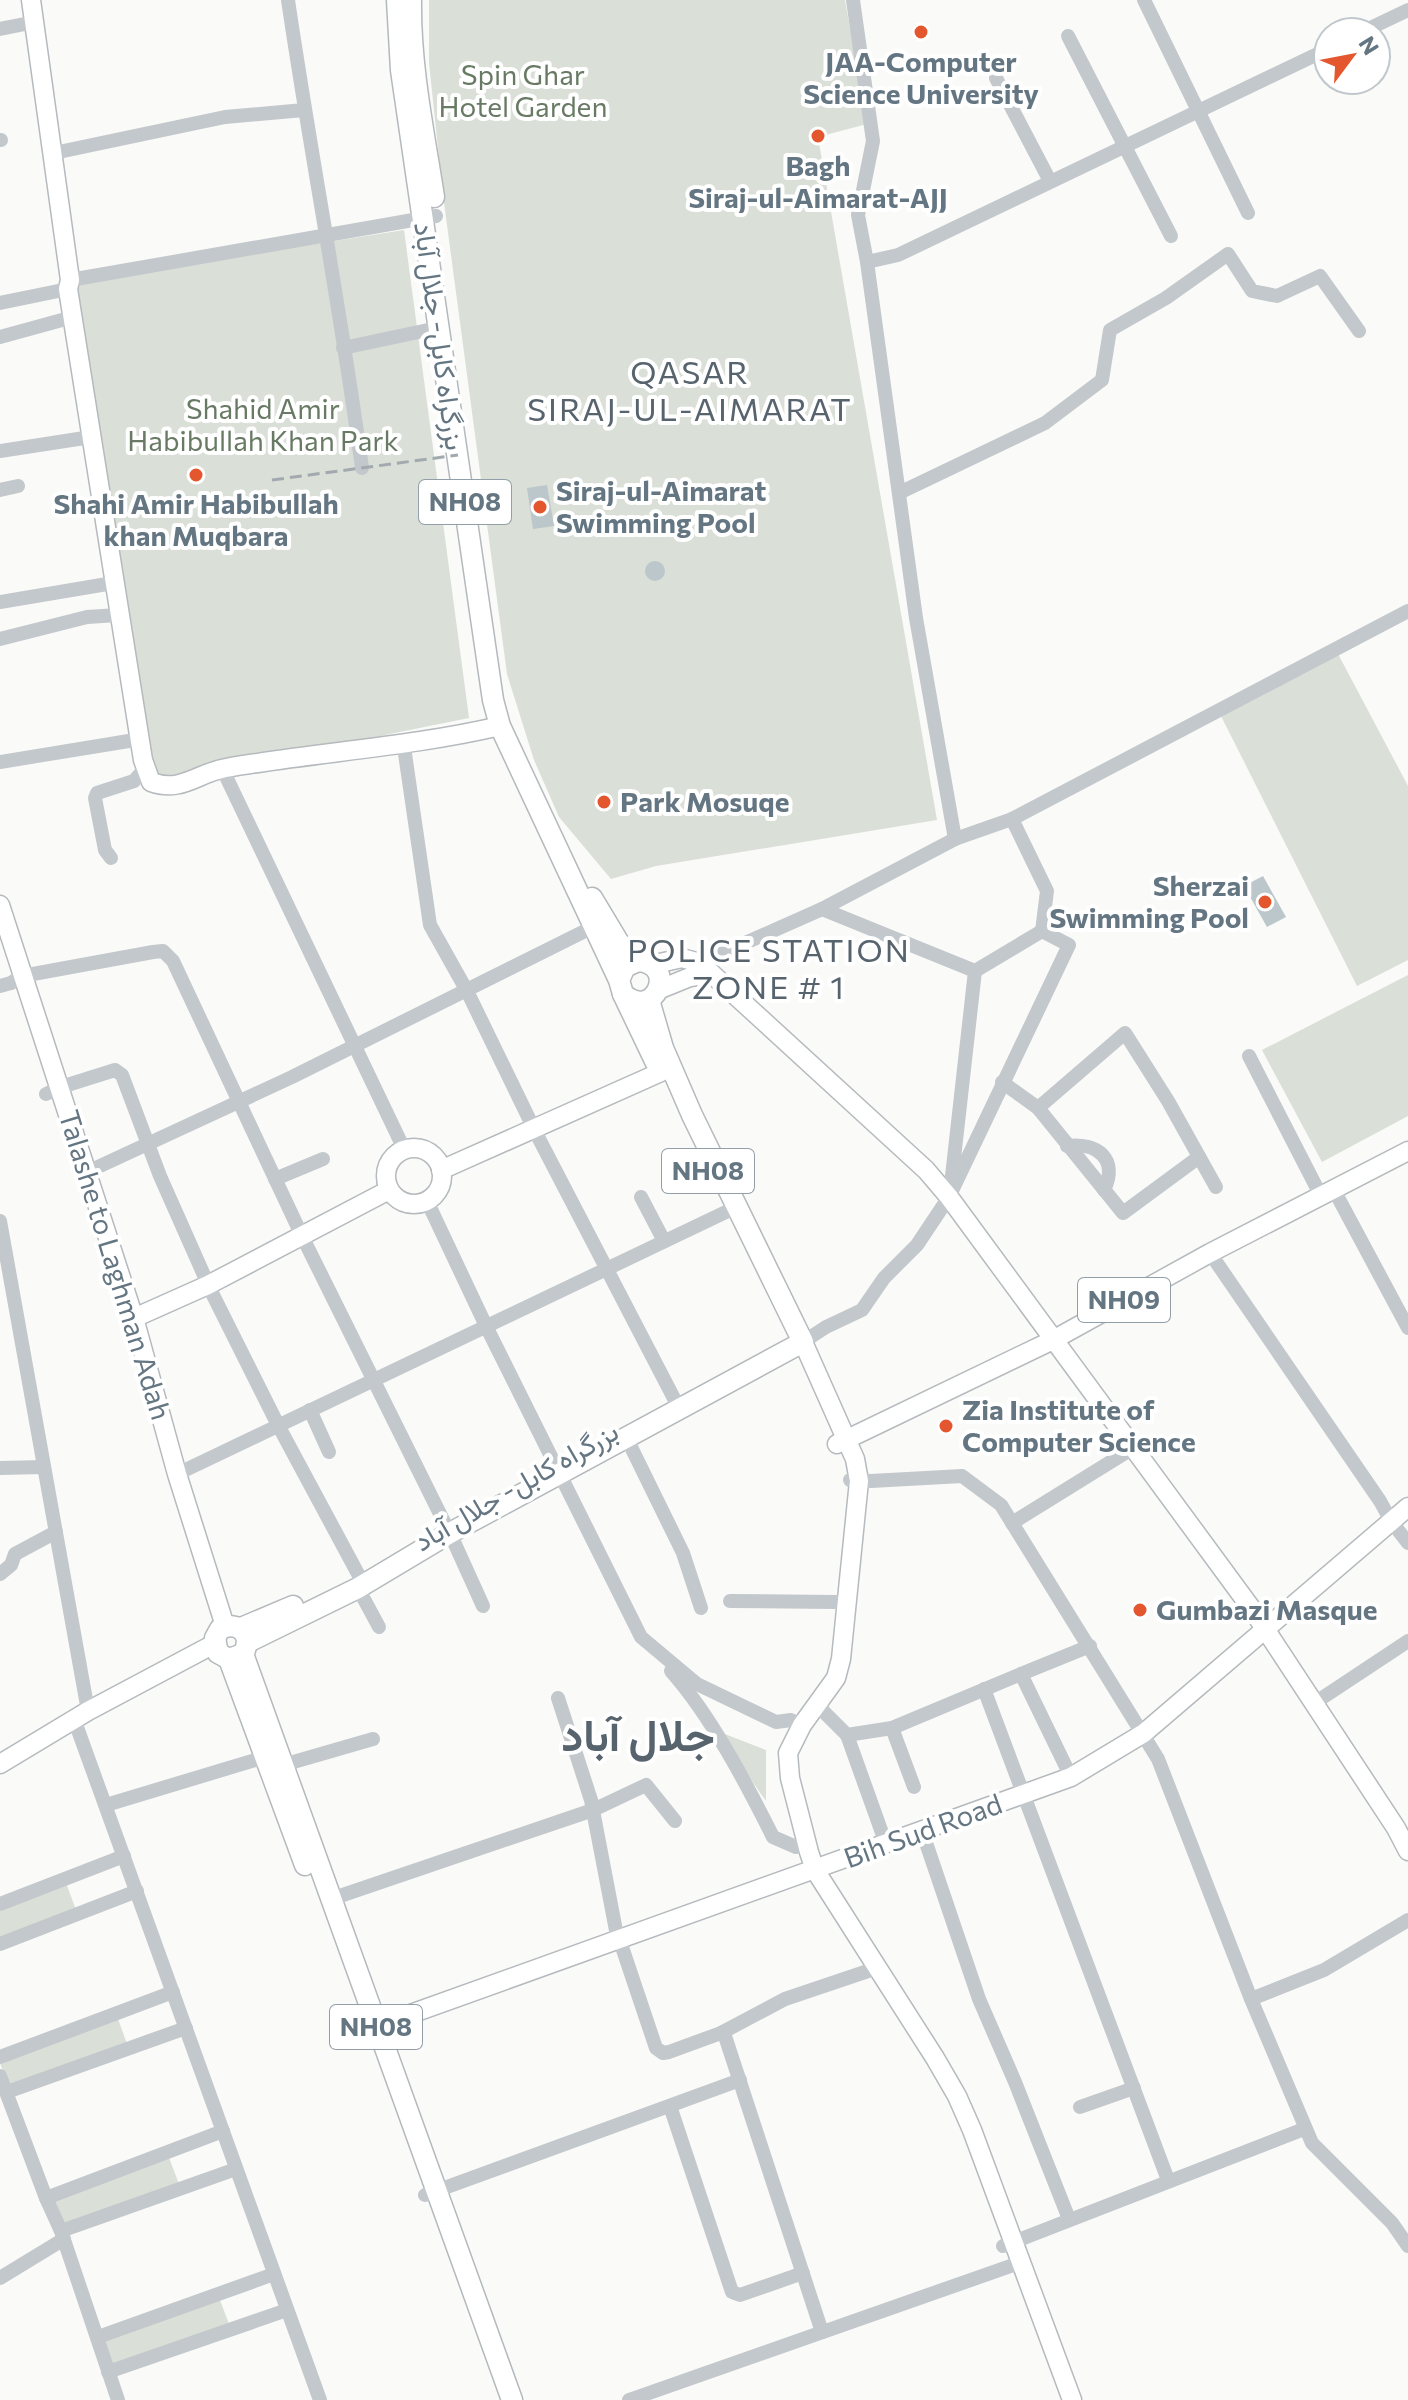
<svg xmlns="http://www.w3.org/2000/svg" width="1408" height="2400" font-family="Commissioner,Vazirmatn,sans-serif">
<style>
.green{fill:#dadfd7}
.water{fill:#bbc7cb}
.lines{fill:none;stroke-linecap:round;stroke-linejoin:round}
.major-casing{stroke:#b5babe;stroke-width:21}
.highway-casing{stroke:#b4b9bd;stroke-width:23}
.minor{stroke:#c3c8cc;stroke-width:14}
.major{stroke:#fff;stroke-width:18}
.highway{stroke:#fff;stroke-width:20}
.rail{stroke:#a2aab0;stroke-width:3;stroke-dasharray:12 6;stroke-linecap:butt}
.poi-dot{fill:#e4572e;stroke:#fff;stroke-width:3}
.labels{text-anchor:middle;stroke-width:8;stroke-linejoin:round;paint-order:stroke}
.shield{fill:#fff;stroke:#939fa8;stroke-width:2}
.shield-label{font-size:26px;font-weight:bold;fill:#657683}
.poi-label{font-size:28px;font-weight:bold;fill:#657683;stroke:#fff;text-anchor:start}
.park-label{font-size:28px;fill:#687a64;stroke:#fff}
.street-label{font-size:28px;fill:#657683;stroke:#fff}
.quarter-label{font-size:32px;letter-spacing:2px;fill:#57646e;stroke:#fff}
.town-label{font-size:44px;font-weight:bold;fill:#57646e;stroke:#fff}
</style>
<rect width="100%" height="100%" fill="#fafaf8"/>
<g class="green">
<path d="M 429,0 L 845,0 L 867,124 L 818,137 L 937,820 L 656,866 L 611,879 L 559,817 L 534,760 L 507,674 L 443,195 L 429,63 Z"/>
<path d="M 404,230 L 469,718 L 153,782 L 71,283 Z"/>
<path d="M 1337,652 L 1408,786 L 1408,960 L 1357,986 L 1221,716 Z"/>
<path d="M 1408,975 L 1408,1116 L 1322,1162 L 1262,1050 Z"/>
<path d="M 717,1731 L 766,1750 L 766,1801 Z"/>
<path d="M 65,1880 L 76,1910 L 0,1939 L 0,1905 Z"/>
<path d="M 117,2016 L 127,2044 L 8,2085 L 0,2063 Z"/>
<path d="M 168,2155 L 179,2184 L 60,2227 L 51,2198 Z"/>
<path d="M 218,2295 L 229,2324 L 110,2365 L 101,2337 Z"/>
</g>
<g class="water">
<path d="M 547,485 L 554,526 L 533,529 L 527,488 Z"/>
<circle cx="655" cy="571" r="10"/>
<path d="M 1263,876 L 1286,917 L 1267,927 L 1244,886 Z"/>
</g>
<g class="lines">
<defs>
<g id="major">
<path d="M 31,0 L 70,280 L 68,289 L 143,760 L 151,782 C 182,793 197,773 226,768 C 318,752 410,747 500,726"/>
<path d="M 0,905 L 134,1318 L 177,1474 L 225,1626"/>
<path d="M 651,965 L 682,958 L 700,963 L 926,1170 L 949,1197 L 1254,1612 L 1396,1828 L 1408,1851"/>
<path d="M 658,990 L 690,977 L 712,974"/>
<circle cx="414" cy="1176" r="28"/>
<path d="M 441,1170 L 661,1072"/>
<path d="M 134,1318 L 208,1285 L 389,1190"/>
<path d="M 803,1342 L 855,1459 L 859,1481 L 841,1659 L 836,1678 L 802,1725 L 788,1753 L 790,1778 L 809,1852 L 815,1870 L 935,2058 L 957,2096 L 972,2130 L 1072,2400"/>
<path d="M 837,1444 L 1053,1340 L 1210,1253 L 1408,1151"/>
<path d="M 0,1764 L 88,1711 L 214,1644"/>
<path d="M 366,2030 L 1071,1777 L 1144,1733 L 1408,1507"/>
</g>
<g id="highway">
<path d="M 397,0 L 401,70 L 493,700 L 500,726 L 619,980 L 623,994 C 655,1022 679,964 638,961 L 625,967 L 619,980"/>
<path d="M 411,0 C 410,66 424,132 434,197"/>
<path d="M 592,898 L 631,963"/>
<path d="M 623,994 L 656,1063"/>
<path d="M 241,1628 L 293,1606"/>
<path d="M 248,1642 L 358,1588 L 450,1533 L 803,1342 L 692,1115 L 663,1048 L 649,1000"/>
<path d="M 243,1654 L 229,1659 L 218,1653 L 215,1638 L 220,1629 C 239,1620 254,1635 243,1654 L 512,2400"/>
<path d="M 229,1659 L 305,1865"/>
</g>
</defs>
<use href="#major" class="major-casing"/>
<use href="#highway" class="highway-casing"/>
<g class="minor">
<path d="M 288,0 C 311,156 341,311 362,468"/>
<path d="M 1144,0 L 1248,213"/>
<path d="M 0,29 L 35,22"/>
<path d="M 1362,32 L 1408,10"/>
<path d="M 1068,36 L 1171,236"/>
<path d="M 996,78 L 1050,181"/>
<path d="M 0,140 L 1,140"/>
<path d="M 54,153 L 225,117 L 304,110"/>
<path d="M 867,262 L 898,255 L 1328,49"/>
<path d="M 70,280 L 436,216"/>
<path d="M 0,303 L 68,289"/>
<path d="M 0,337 L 73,317"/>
<path d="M 343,348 L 428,330"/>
<path d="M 0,451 L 91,437"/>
<path d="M 0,490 L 18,486"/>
<path d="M 899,493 L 1045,423 L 1102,380 L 1110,330 L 1166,298 L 1228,254 L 1252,291 L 1277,296 L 1320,276 L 1359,331"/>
<path d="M 0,602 L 113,583"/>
<path d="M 0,639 L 87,617 L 118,615"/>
<path d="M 401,745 L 404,747 L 430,925 L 467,991 L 536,1133 L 679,1408"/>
<path d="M 0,762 L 141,739"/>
<path d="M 222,768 L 404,1149"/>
<path d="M 1012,819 L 1408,611"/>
<path d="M 111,858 L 105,850 L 95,798 L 97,793 L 134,781 L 142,772 L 150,781"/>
<path d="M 822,909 L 975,971 L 1042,931"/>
<path d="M 700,963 L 822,909 L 955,839 L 916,618 L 867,262 L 858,215 L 873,141 L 853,0"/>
<path d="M 0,986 L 11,983 L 22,976 L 153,952 L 163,951 L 173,961 L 302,1236 L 454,1542 L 483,1606"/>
<path d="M 1249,1056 L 1321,1196"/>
<path d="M 1002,1082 L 1038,1108 L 1123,1213 L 1199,1157"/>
<path d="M 46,1094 L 61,1087 L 115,1070 L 122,1075 L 160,1176 L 211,1291 L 278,1425 L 364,1585"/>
<path d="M 1038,1108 L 1125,1033 L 1168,1101 L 1216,1187"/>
<path d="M 1067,1146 C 1097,1142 1119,1159 1104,1190"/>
<path d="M 87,1172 L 292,1077 L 593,927"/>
<path d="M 275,1179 L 323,1159"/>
<path d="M 951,1185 L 975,971"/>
<path d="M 1334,1190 L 1408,1328"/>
<path d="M 641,1197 L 664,1241"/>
<path d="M 427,1201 L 486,1326 L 641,1637 L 697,1684 L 776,1722 L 791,1720 L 802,1725"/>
<path d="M 0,1221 L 88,1711"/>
<path d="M 1210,1253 L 1380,1501 L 1391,1521 L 1408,1543"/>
<path d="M 803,1342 L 826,1327 L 862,1310 L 884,1278 L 917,1245 L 949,1197 L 1069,945 L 1042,931 L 1047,891 L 1012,819 L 955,839"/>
<path d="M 310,1410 L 329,1452"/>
<path d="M 622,1439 L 631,1447 L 683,1553 L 701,1608"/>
<path d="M 0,1468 L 44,1467"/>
<path d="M 177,1474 L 728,1211"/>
<path d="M 850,1480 L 871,1481 L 962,1476 L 1001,1505 L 1158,1759 L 1251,1999 L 1312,2143 L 1392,2223 L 1408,2246"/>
<path d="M 1012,1523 L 1133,1448"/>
<path d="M 0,1574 L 11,1565 L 15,1554 L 56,1532"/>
<path d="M 358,1588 L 379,1627"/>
<path d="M 730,1601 L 836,1602"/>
<path d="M 671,1671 C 711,1716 746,1783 773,1837 L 796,1847"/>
<path d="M 1021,1674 L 1090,1646"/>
<path d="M 984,1689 L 1168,2180"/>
<path d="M 558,1698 L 591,1800 L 618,1941 L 620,1941 L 656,2048 L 663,2053 L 669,2052 L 721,2033 L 785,1999 L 868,1971"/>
<path d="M 820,1701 L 823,1711 L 847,1735 L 892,1728 L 1021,1674 L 1071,1777"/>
<path d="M 1313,1704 L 1408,1641"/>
<path d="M 74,1719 L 320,2400"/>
<path d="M 892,1728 L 914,1787"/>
<path d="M 847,1735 L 886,1844"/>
<path d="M 283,1765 L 373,1739"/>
<path d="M 106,1805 L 265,1757"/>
<path d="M 922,1831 L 979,1999 L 1015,2082 L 1069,2219"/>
<path d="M 331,1899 L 593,1810 L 646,1785 L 675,1821"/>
<path d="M 0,1904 L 124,1856"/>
<path d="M 0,1944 L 137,1891"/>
<path d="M 1251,1999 L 1324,1970 L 1408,1920"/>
<path d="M 721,2033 L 724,2033 L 822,2332"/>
<path d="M 0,2057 L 173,1992"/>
<path d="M 0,2076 L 46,2198 L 61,2231 L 118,2400"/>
<path d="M 7,2092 L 186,2028"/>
<path d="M 670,2106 L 732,2292 L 740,2295 L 803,2273"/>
<path d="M 1080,2107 L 1134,2088"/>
<path d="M 425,2195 L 740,2080"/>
<path d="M 46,2198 L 223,2131"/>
<path d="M 61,2231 L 236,2169"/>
<path d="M 1003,2246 L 1304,2129"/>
<path d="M 0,2278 L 64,2239"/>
<path d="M 98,2337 L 274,2274"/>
<path d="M 108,2372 L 287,2310"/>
<path d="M 629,2400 L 1022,2262"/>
</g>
<use href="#major" class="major"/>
<use href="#highway" class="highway"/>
<path class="rail" d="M 272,480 L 458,455"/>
</g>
<g class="poi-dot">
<circle cx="921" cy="32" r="8"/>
<circle cx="818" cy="136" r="8"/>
<circle cx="196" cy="475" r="8"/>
<circle cx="540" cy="507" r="8"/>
<circle cx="604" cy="802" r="8"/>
<circle cx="1265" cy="902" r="8"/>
<circle cx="946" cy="1426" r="8"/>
<circle cx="1140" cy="1610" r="8"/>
</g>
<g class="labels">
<g class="shield">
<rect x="419" y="480" width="92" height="44" rx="6"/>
<rect x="662" y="1149" width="92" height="44" rx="6"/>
<rect x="1078" y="1278" width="92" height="44" rx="6"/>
<rect x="330" y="2005" width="92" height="44" rx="6"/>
</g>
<g class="shield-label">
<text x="465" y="511">NH08</text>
<text x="708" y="1180">NH08</text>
<text x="1124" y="1309">NH09</text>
<text x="376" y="2036">NH08</text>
</g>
<g class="poi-label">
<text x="921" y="72" text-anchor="middle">JAA-Computer<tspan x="921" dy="32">Science University</tspan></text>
<text x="818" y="176" text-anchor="middle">Bagh<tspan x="818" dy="32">Siraj-ul-Aimarat-AJJ</tspan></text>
<text x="556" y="501">Siraj-ul-Aimarat<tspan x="556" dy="32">Swimming Pool</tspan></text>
<text x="196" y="514" text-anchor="middle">Shahi Amir Habibullah<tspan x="196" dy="32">khan Muqbara</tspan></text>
<text x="620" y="812">Park Mosuqe</text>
<text x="1249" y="896" text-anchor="end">Sherzai<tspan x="1249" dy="32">Swimming Pool</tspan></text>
<text x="962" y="1420">Zia Institute of<tspan x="962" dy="32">Computer Science</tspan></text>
<text x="1156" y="1620">Gumbazi Masque</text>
</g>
<g class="park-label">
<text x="523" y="85">Spin Ghar<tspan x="523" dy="32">Hotel Garden</tspan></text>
<text x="263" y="419">Shahid Amir<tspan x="263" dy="32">Habibullah Khan Park</tspan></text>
</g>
<g class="street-label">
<text transform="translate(440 336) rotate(82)" y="10">بزرگراه کابل- جلال آباد</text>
<text transform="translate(115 1265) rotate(73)" y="10">Talashe to Laghman Adah</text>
<text transform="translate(516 1486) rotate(-30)" y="10">بزرگراه کابل- جلال آباد</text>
<text transform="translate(923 1831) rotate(-20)" y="10">Bih Sud Road</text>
</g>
<g class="quarter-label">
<text x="690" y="384">QASAR<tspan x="690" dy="37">SIRAJ-UL-AIMARAT</tspan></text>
<text x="769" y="962">POLICE STATION<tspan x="769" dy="37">ZONE # 1</tspan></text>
</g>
<g class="town-label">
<text x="638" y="1751">جلال آباد</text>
</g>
</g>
<g transform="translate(1352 56) rotate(58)"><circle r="38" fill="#ffffff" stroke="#c1c8cd" stroke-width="2"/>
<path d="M0-6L14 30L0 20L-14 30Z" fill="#e4572e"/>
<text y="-12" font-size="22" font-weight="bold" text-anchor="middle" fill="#657683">N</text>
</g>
</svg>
